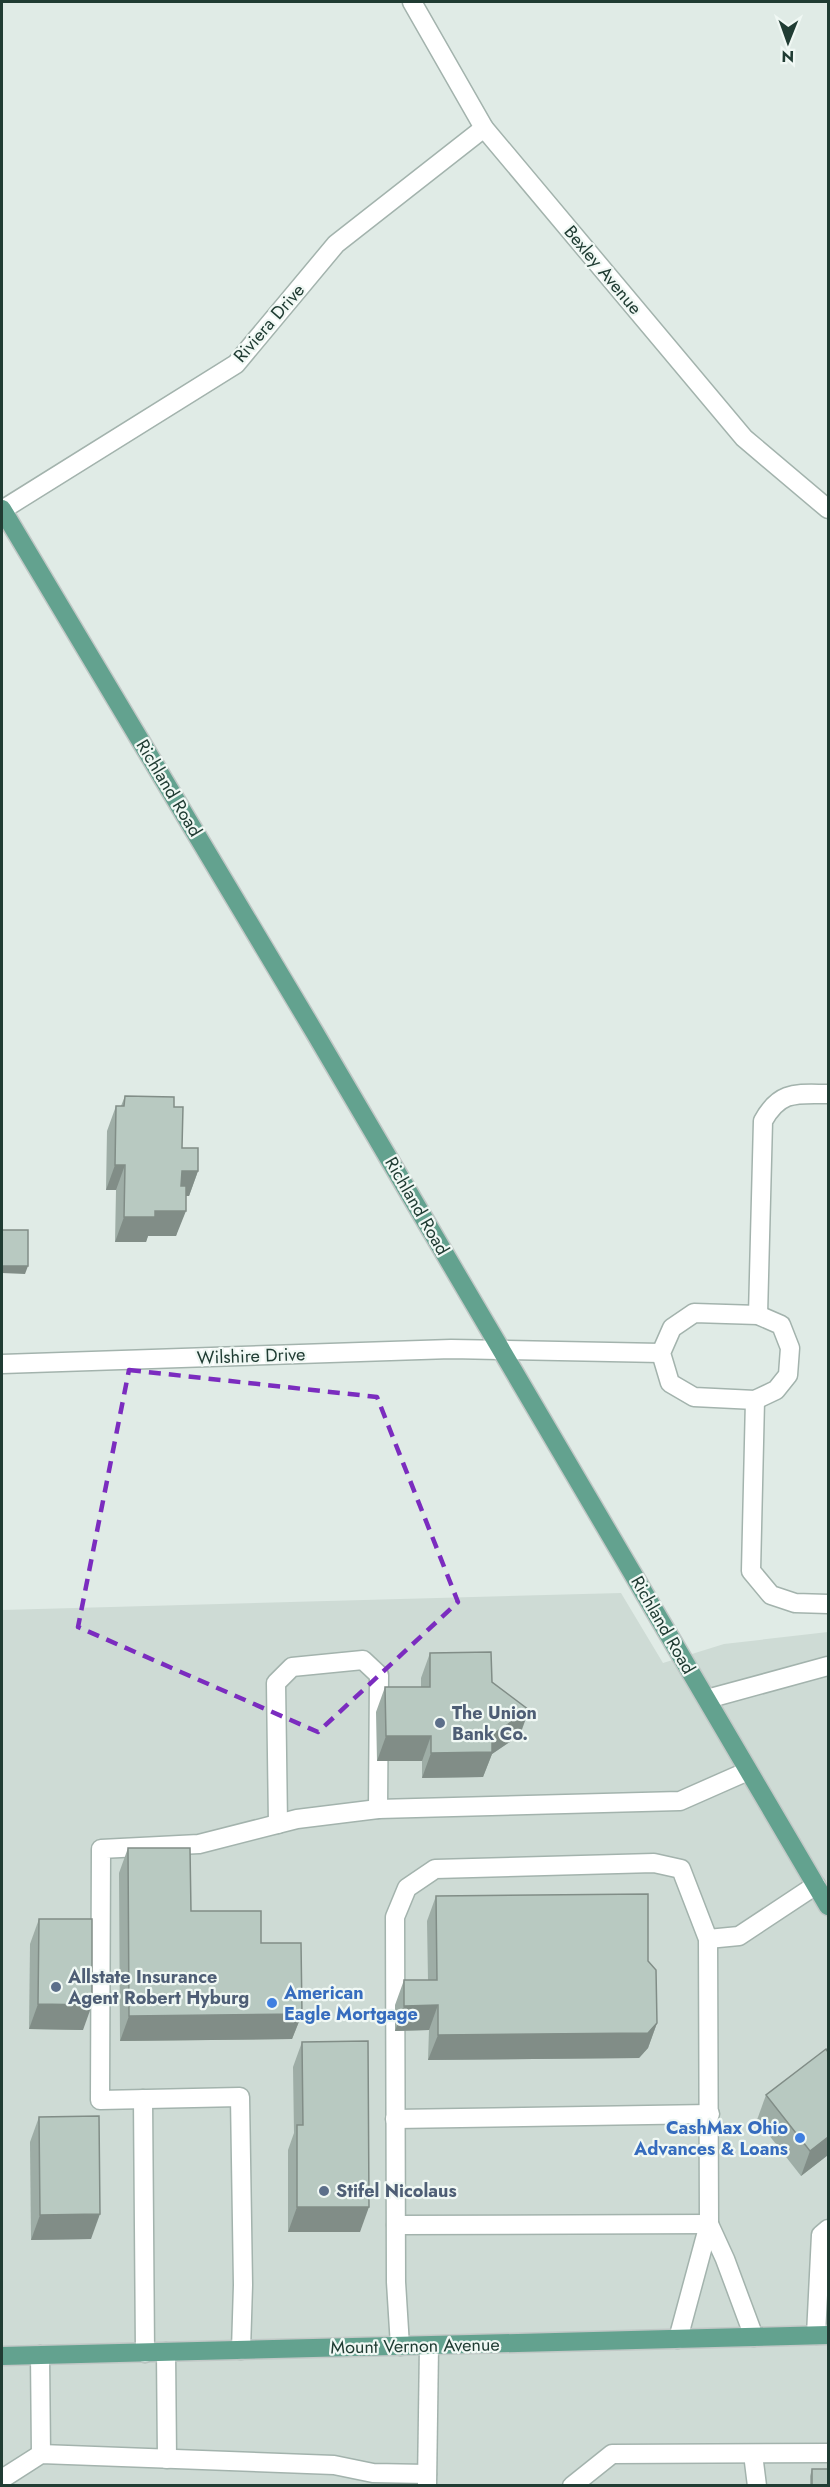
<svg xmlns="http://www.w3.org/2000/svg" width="830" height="2487" font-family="Jost,sans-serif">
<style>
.built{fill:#cedbd5}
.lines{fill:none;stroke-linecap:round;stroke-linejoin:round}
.minor-casing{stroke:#a3b3ad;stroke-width:21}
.major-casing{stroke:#c1c8c6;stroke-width:21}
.minor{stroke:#fff;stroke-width:18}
.major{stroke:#63a28f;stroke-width:18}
.wall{fill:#9eada6}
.shaded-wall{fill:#818d87}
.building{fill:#b8c9c1;stroke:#818d87;stroke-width:1.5}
.marked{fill:none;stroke:#7b2cbf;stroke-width:4.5;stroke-dasharray:12 8;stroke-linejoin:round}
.service-dot{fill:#5c6f8a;stroke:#f0f8f4;stroke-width:2}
.shop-dot{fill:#3f7fe0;stroke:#f0f8f4;stroke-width:2}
.labels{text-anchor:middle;stroke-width:4.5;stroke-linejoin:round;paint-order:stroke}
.street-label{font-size:18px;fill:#203c33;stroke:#f0f8f4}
.service-label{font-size:18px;font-weight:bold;fill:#4e5e75;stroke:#f0f8f4;text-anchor:start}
.shop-label{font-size:18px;font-weight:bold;fill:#366cbe;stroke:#f0f8f4;text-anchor:start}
</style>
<rect width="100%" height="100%" fill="#e0ebe6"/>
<path class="built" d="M 621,1593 L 663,1663 L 724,1644 L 828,1632 L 828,2485 L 2,2485 L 2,1610 Z"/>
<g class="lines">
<defs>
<g id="minor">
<path d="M 412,2 L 484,128 L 744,438 L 828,509"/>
<path d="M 2,510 L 236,364 L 336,244 L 484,128"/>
<path d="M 694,1313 L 758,1315 L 781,1325 L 790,1348 L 788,1375 L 776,1390 L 755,1400 L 694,1397 L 670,1383 L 661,1353 L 672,1328 Z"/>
<path d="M 758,1315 L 763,1121 C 780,1090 797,1094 828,1094"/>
<path d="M 2,1364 L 451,1349 L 661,1353"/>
<path d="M 755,1400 L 751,1571 L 771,1595 L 795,1603 L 828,1604"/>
<path d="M 707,1699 L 828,1666"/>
<path d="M 278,1824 L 276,1683 L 292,1667 L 363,1660 L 379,1675 L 378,1809"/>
<path d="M 708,1939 L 739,1936 L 816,1885"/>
<path d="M 143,2099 L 145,2353"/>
<path d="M 395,2119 L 710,2114"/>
<path d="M 709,2224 L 725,2259 L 754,2337"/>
<path d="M 396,2225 L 709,2224"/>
<path d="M 816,2335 L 821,2235 L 828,2229"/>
<path d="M 400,2346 L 396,2282 L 395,1917 L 407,1888 L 435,1869 L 654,1863 L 681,1869 L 708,1939 L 709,2224 L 678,2339"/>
<path d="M 241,2350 L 243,2285 L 240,2097 L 100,2100 L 101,1849 L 199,1844 L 297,1819 L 378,1809 L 680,1801 L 748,1771"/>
<path d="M 166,2352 L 167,2459"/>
<path d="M 40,2355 L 41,2454"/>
<path d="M 753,2454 L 757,2486"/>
<path d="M 2,2479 L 41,2454 L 334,2465 L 373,2473 L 427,2474"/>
<path d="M 427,2485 L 429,2346"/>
<path d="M 572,2486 L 612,2454 L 828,2453"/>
</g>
<g id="major">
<path d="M 2,509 L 315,1033 L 828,1906"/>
<path d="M 2,2356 L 828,2335"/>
</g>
</defs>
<use href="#minor" class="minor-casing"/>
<use href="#major" class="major-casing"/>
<use href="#minor" class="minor"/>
<use href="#major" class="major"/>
</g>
<g class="wall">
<path d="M 125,1096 L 174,1107 L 182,1148 L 198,1171 L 189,1196 L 186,1196 L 176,1236 L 148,1236 L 146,1242 L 115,1242 L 116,1190 L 106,1190 L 107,1131 L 116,1106 L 121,1106 Z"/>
<path d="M 430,1653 L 492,1682 L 520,1735 L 492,1754 L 483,1777 L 422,1778 L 422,1761 L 377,1761 L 376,1712 L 385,1687 L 421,1687 L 421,1678 Z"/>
<path d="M 128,1848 L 191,1911 L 261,1943 L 302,2014 L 292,2039 L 120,2041 L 119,1873 Z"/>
<path d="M 436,1896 L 648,1961 L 657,2023 L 648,2048 L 639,2058 L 428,2060 L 429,2030 L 395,2031 L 395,2005 L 404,1980 L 428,1980 L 427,1921 Z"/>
<path d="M 39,1919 L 83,2030 L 29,2029 L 30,1944 Z"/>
<path d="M 302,2042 L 360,2232 L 288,2232 L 288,2150 L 294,2133 L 293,2067 Z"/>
<path d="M 766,2095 L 828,2155 L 801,2176 L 757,2120 Z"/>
<path d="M 39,2117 L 91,2239 L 31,2240 L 30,2142 Z"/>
<path d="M 812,2469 L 828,2486 L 810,2486 L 810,2476 Z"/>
</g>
<g class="shaded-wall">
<path d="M 115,1165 L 125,1165 L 116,1190 L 106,1190 Z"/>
<path d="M 182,1171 L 198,1171 L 189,1196 L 173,1196 Z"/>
<path d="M 155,1211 L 186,1211 L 176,1236 L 148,1236 L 146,1242 L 115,1242 L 124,1217 Z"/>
<path d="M 2,1266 L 28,1266 L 25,1274 L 2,1273 Z"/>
<path d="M 529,1710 L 520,1735 L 492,1754 L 483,1777 L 422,1778 L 431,1753 L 492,1735 Z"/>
<path d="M 386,1736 L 431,1736 L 422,1761 L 377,1761 Z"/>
<path d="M 38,2004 L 92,2005 L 83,2030 L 29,2029 Z"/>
<path d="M 438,2005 L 429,2030 L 395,2031 L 404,2006 Z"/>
<path d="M 302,2014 L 292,2039 L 120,2041 L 129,2016 Z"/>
<path d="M 657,2023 L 648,2048 L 639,2058 L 428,2060 L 438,2035 Z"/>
<path d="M 828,2137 L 828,2155 L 801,2176 L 810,2151 Z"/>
<path d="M 297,2207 L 369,2207 L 360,2232 L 288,2232 Z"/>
<path d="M 100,2214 L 91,2239 L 31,2240 L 40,2215 Z"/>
</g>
<g class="building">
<path d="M 125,1096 L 174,1097 L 174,1107 L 183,1107 L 182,1148 L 198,1148 L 198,1171 L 182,1171 L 181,1186 L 186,1186 L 186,1211 L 155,1211 L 155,1217 L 124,1217 L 125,1165 L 115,1165 L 116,1106 L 124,1106 Z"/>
<rect x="2" y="1230" width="26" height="36"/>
<path d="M 491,1652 L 492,1682 L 529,1710 L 492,1735 L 492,1752 L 431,1753 L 431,1736 L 386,1736 L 385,1687 L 430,1687 L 430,1653 Z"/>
<path d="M 128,1848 L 190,1848 L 191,1911 L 261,1911 L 261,1943 L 301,1943 L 302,2014 L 129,2016 Z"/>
<path d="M 648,1894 L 648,1961 L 656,1970 L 657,2023 L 648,2033 L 438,2035 L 438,2005 L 404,2006 L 404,1980 L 437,1980 L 436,1896 Z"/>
<path d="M 39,1919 L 92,1919 L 92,2005 L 38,2004 Z"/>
<path d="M 368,2041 L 369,2207 L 297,2207 L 297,2125 L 303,2125 L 302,2042 Z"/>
<path d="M 826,2049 L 828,2052 L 828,2137 L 810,2151 L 766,2095 Z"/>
<path d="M 99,2116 L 100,2214 L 40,2215 L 39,2117 Z"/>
<rect x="812" y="2469" width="16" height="17"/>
</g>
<path class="marked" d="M 129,1370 L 377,1397 L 458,1602 L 318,1732 L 78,1627 Z"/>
<g class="service-dot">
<circle cx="440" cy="1723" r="6"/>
<circle cx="56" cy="1987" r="6"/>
<circle cx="324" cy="2191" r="6"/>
</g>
<g class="shop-dot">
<circle cx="272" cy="2003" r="6"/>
<circle cx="800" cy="2138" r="6"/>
</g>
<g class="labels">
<g class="street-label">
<text transform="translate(603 270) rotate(50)" y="6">Bexley Avenue</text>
<text transform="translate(269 323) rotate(-49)" y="6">Riviera Drive</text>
<text transform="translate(169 788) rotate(59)" y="6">Richland Road</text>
<text transform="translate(417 1206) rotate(60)" y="6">Richland Road</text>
<text transform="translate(251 1356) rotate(-2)" y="6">Wilshire Drive</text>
<text transform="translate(663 1625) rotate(60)" y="6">Richland Road</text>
<text transform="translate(415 2346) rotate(-1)" y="6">Mount Vernon Avenue</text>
</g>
<g class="service-label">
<text x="452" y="1719">The Union<tspan x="452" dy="21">Bank Co.</tspan></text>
<text x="68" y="1983">Allstate Insurance<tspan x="68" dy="21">Agent Robert Hyburg</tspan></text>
<text x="336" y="2197">Stifel Nicolaus</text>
</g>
<g class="shop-label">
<text x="284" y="1999">American<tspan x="284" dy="21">Eagle Mortgage</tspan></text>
<text x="788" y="2134" text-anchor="end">CashMax Ohio<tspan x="788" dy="21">Advances &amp; Loans</tspan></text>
</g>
</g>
<rect width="830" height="2487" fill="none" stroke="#203c33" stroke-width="6"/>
<g transform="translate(788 42) rotate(181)" stroke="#f0f8f4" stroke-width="4.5" paint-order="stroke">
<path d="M0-4.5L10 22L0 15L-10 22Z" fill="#203c33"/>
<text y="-9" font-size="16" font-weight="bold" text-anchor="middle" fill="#203c33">N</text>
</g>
</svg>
